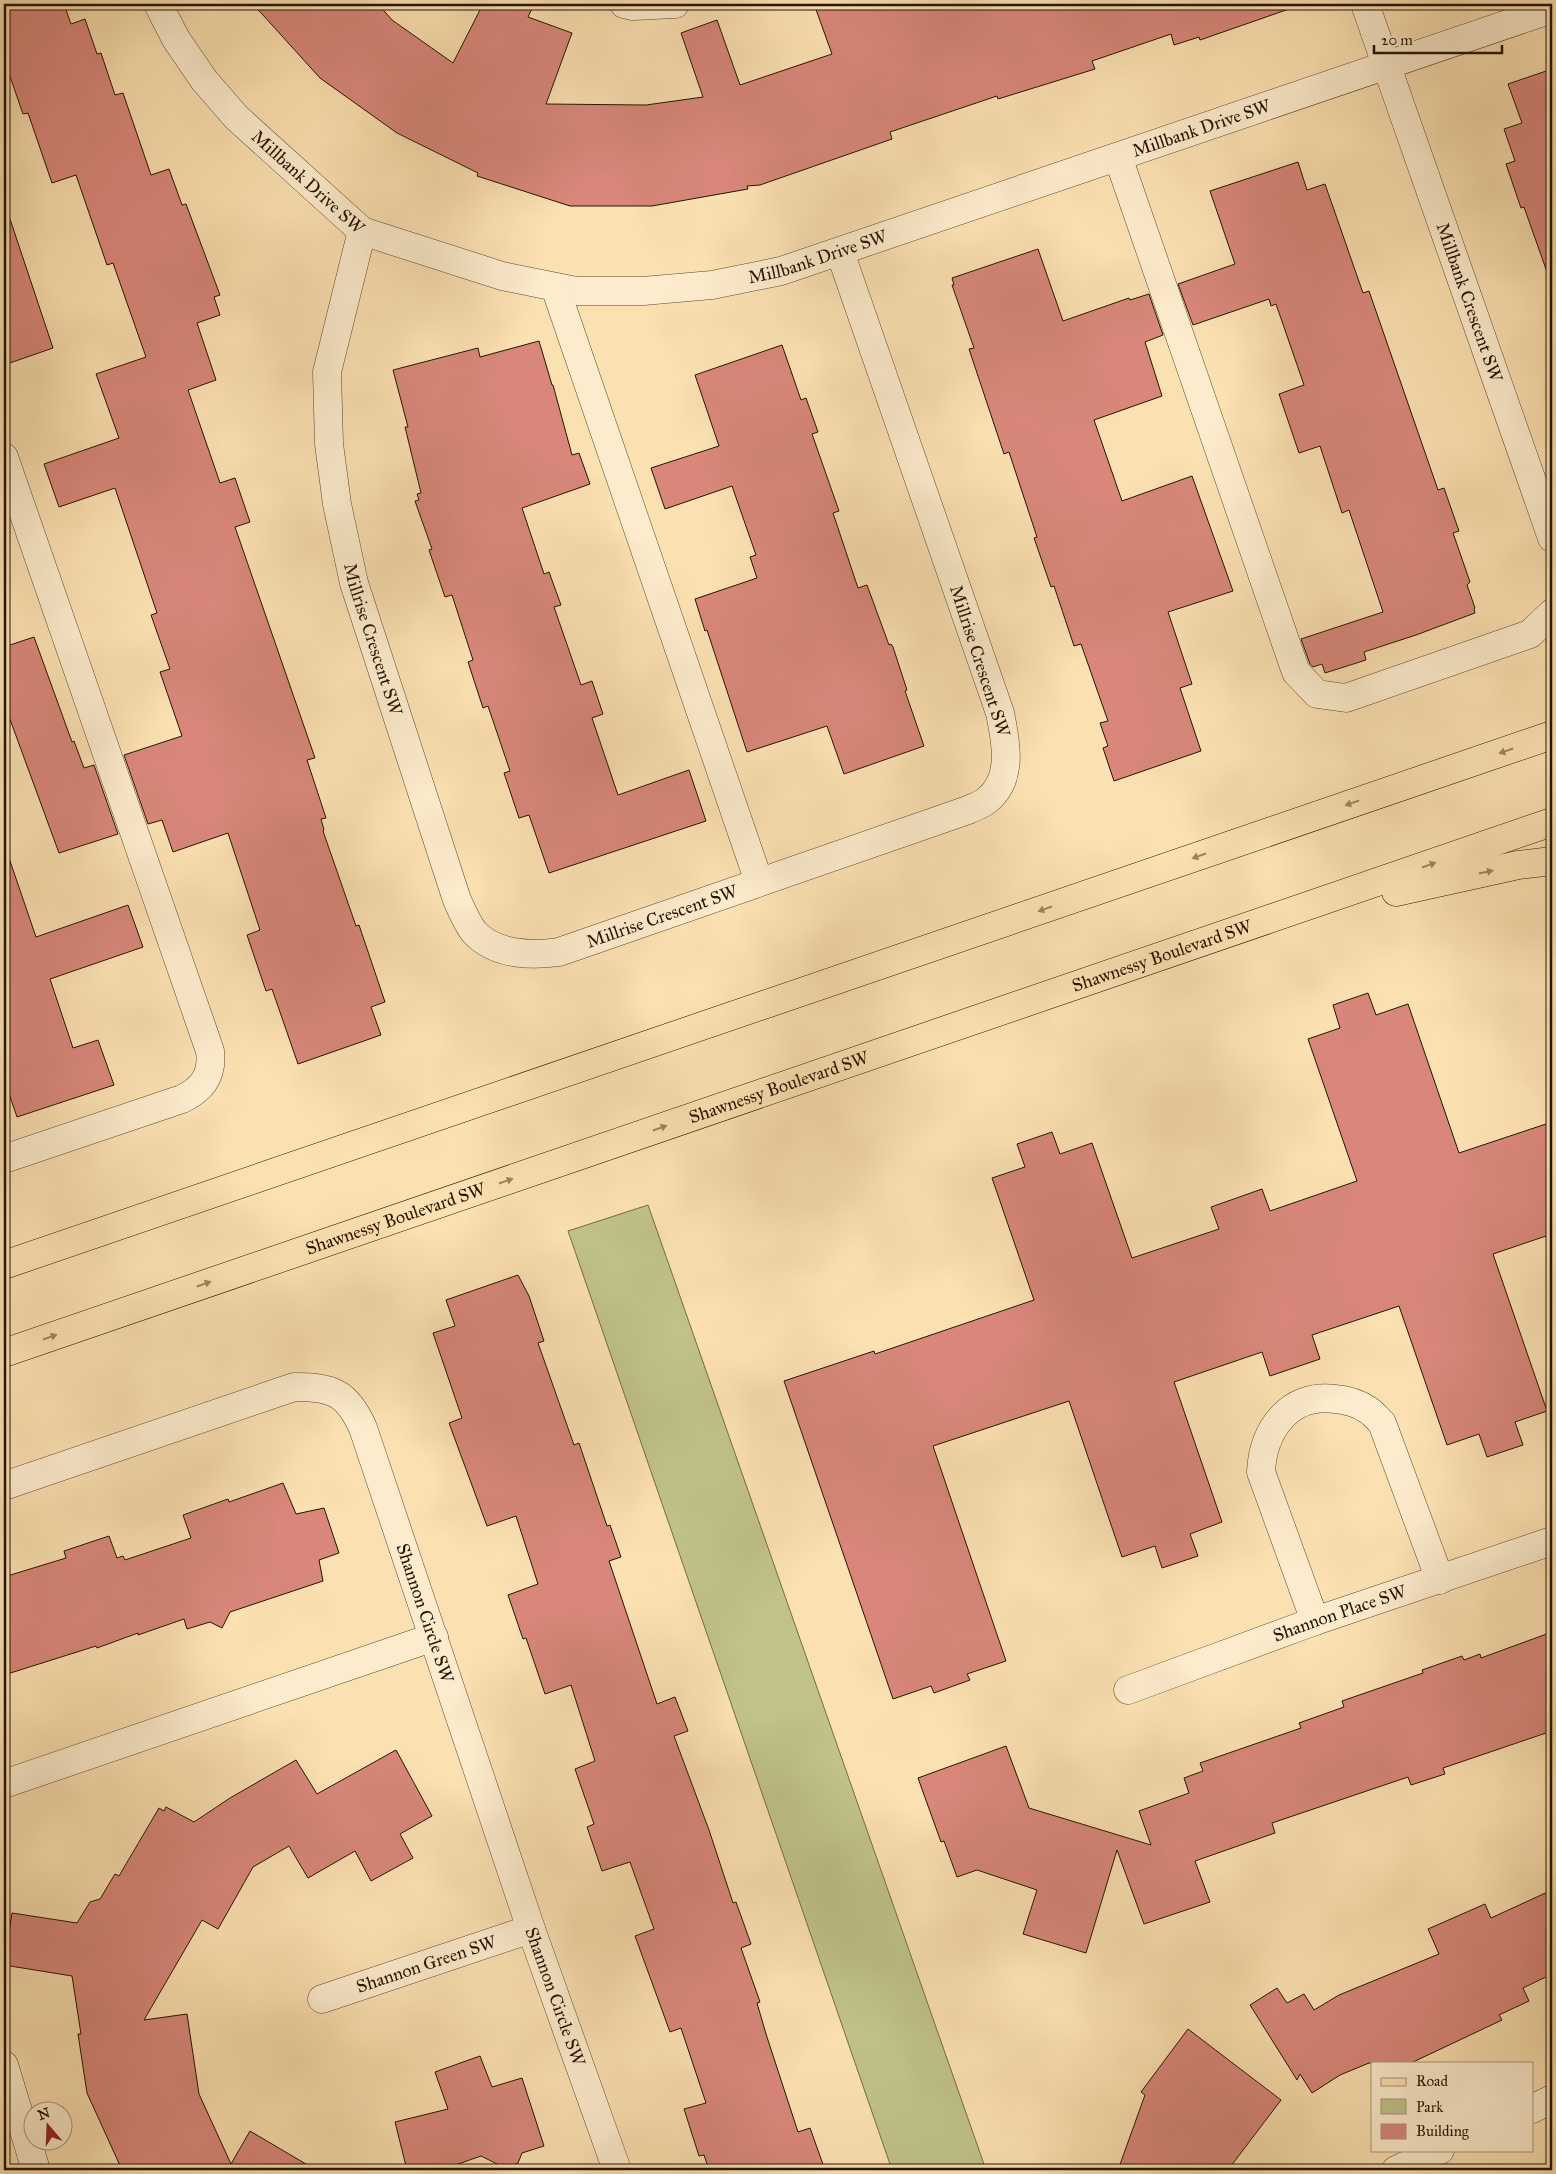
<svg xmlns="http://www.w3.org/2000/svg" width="1556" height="2174" font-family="'IM FELL Great Primer',serif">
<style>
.green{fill:#c0c28a;stroke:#726b46}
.building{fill:#d8877a;stroke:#241402}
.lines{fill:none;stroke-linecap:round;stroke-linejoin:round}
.minor-casing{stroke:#5a472e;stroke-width:29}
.major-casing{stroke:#241402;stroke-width:29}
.minor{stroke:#fcebcc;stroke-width:28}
.major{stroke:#fbe0b1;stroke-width:28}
.oneway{fill:#9a8462}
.labels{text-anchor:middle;stroke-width:5;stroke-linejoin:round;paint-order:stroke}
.street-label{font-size:18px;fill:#241402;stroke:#fcebcc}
</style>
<rect width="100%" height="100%" fill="#fbe0b1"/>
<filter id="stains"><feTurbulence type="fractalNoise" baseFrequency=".004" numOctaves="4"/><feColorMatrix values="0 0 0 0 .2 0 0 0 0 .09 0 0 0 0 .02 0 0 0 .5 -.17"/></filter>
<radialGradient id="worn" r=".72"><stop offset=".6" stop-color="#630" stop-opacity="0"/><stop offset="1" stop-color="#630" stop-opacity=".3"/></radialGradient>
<path class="green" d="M 648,1205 L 986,2170 L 892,2170 L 568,1231 Z"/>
<g class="building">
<path d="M 4,4 L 64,4 L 71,24 L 85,19 L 97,54 L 101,53 L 115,95 L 123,93 L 151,175 L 169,169 L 182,205 L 186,204 L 220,295 L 214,297 L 220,315 L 197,323 L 216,380 L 188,390 L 220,483 L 235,478 L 250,522 L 235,527 L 315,758 L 307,760 L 326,818 L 321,819 L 324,830 L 323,831 L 356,926 L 359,925 L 385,1002 L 371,1007 L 381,1035 L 298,1064 L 272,989 L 266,991 L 247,935 L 260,930 L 228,833 L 173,852 L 162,820 L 148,824 L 124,755 L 182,736 L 160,672 L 170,669 L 151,615 L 157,613 L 115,488 L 59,507 L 44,464 L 119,438 L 96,374 L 146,357 L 113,263 L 107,265 L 76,175 L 52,183 L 28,113 L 23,114 L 4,59 Z"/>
<path d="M 253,4 L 378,4 L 392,20 L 453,63 L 483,4 L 534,4 L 528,17 L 572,33 L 546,104 L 646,105 L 703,97 L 681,33 L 717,20 L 740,85 L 832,54 L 814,4 L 1288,4 L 1289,9 L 1200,40 L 1199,37 L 1174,45 L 1171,34 L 1092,61 L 1095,69 L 998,99 L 997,96 L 890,132 L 892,139 L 760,185 L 747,186 L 748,189 L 652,206 L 570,206 L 477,176 L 478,173 L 397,133 L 320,78 Z"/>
<path d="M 1552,69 L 1552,271 L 1547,272 L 1524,207 L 1521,208 L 1506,164 L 1515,161 L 1504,129 L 1522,123 L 1508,84 Z"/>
<path d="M 1298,162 L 1307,190 L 1325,184 L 1363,293 L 1369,291 L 1438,490 L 1444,488 L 1459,531 L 1453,533 L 1470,582 L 1467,585 L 1475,608 L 1474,609 L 1475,613 L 1416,635 L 1364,652 L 1366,660 L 1325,673 L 1322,664 L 1313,667 L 1310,664 L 1301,639 L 1383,612 L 1349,510 L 1342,513 L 1320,446 L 1299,453 L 1279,394 L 1304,385 L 1276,304 L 1271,306 L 1269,299 L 1193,325 L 1178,284 L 1235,264 L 1210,191 Z"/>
<path d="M 10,219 L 53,348 L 4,365 L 4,220 Z"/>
<path d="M 1038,249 L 1063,321 L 1129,298 L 1130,300 L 1149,294 L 1163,335 L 1145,342 L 1162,396 L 1094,420 L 1122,501 L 1192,476 L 1233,591 L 1168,612 L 1192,684 L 1180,688 L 1201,751 L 1114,781 L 1103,748 L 1108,746 L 1100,723 L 1108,721 L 1081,644 L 1074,646 L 1054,586 L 1051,587 L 1034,538 L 1037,537 L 1009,452 L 1004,454 L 969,349 L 974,348 L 952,285 L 954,285 L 952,278 Z"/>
<path d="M 539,341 L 552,385 L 553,385 L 572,455 L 579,453 L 590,484 L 522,508 L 544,574 L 549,572 L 561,605 L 554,607 L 581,685 L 592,681 L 603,714 L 592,718 L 618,795 L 689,770 L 706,821 L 549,873 L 529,815 L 519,818 L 504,773 L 510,771 L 488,706 L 483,708 L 470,668 L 468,662 L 473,660 L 452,595 L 445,597 L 429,550 L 432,549 L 415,501 L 419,500 L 417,494 L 421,493 L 405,427 L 408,427 L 393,370 L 478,348 L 480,357 Z"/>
<path d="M 782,345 L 801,400 L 806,398 L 818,432 L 812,434 L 839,511 L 833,513 L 858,588 L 867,585 L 889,645 L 891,644 L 893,647 L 907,690 L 905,691 L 924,746 L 844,774 L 827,726 L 747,752 L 707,630 L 705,631 L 695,599 L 757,578 L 750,557 L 756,555 L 732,486 L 665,509 L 651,468 L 719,446 L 695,375 Z"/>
<path d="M 34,637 L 72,742 L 74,741 L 84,768 L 94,765 L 118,834 L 59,853 L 4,703 L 4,647 Z"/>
<path d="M 9,858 L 36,937 L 128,905 L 143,947 L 50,979 L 73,1048 L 98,1040 L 114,1085 L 17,1117 L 4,1079 L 4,859 Z"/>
<path d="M 1368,993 L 1376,1015 L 1408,1004 L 1459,1153 L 1552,1122 L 1552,1234 L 1493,1254 L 1547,1411 L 1515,1422 L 1523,1445 L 1487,1457 L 1479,1434 L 1447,1445 L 1399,1306 L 1312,1335 L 1320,1359 L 1270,1376 L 1262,1352 L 1174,1382 L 1222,1522 L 1190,1534 L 1198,1556 L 1162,1568 L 1155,1546 L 1122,1557 L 1069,1401 L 933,1446 L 1006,1661 L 967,1674 L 970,1680 L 934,1693 L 931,1686 L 893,1699 L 784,1381 L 874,1351 L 875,1354 L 1034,1300 L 992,1178 L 1025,1167 L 1017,1144 L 1052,1132 L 1060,1154 L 1092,1143 L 1132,1258 L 1219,1229 L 1211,1207 L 1262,1189 L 1270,1211 L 1357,1181 L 1308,1039 L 1340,1028 L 1333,1005 Z"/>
<path d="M 518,1275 L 529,1296 L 544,1341 L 538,1343 L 574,1445 L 579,1443 L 607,1526 L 610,1525 L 621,1557 L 609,1561 L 657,1704 L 675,1697 L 688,1731 L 674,1736 L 709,1830 L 733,1903 L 736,1902 L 751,1944 L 741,1948 L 760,2002 L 757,2003 L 766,2034 L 798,2132 L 810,2128 L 825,2170 L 709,2170 L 704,2155 L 699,2156 L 684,2109 L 706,2103 L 681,2028 L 670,2032 L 635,1936 L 654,1929 L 630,1862 L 602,1871 L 587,1827 L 594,1824 L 575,1769 L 595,1761 L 571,1685 L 545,1694 L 526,1638 L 523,1639 L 508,1595 L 538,1584 L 516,1516 L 487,1526 L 449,1423 L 462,1418 L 433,1333 L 455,1326 L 446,1300 Z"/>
<path d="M 283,1483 L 296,1514 L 324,1508 L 339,1553 L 319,1560 L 323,1581 L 230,1612 L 222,1628 L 210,1622 L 187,1629 L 184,1619 L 138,1635 L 138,1633 L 97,1648 L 96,1646 L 4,1675 L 4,1577 L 66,1558 L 64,1551 L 109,1536 L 117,1558 L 123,1556 L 125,1560 L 191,1538 L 183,1515 L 228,1499 L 229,1502 Z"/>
<path d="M 1552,1632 L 1552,1731 L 1443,1768 L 1445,1774 L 1411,1785 L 1408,1777 L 1272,1823 L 1275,1833 L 1195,1861 L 1210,1902 L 1144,1924 L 1117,1850 L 1086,1953 L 1023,1934 L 1037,1890 L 977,1870 L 957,1877 L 944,1841 L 941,1842 L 918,1778 L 1006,1746 L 1029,1808 L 1151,1845 L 1139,1811 L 1189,1793 L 1184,1778 L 1203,1771 L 1200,1763 L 1301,1728 L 1299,1723 L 1344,1707 L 1342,1701 L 1423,1673 L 1422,1670 L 1462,1656 L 1464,1660 L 1480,1654 L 1481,1658 Z"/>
<path d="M 396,1750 L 432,1816 L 400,1834 L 413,1858 L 371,1881 L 355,1851 L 308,1878 L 289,1846 L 253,1867 L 218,1929 L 202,1920 L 144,2020 L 187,2014 L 199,2094 L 231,2164 L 250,2131 L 316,2170 L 122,2170 L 87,2093 L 78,2034 L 81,2034 L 72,1976 L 4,1965 L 12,1913 L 77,1923 L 90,1902 L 100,1899 L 115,1874 L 119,1876 L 159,1808 L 164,1811 L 166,1807 L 194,1822 L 230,1798 L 296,1760 L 317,1794 Z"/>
<path d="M 1552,1890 L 1552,1974 L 1523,1988 L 1529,2001 L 1499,2015 L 1502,2020 L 1411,2063 L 1369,2063 L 1340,2075 L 1312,2093 L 1300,2074 L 1297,2080 L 1250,2005 L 1277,1988 L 1287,2003 L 1304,1994 L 1314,2010 L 1339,1995 L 1439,1954 L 1428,1929 L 1485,1904 L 1491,1918 Z"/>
<path d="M 1188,2029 L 1281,2100 L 1228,2170 L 1118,2170 L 1145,2095 L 1141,2092 Z"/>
<path d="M 480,2056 L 492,2087 L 522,2078 L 544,2146 L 522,2153 L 518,2163 L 505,2168 L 481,2156 L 441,2170 L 407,2170 L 395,2122 L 448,2109 L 435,2072 Z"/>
</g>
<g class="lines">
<defs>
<g id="minor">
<path id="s1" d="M 158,4 L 176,39 L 204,80 L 236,117 L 362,231 L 502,276 L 576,291 L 643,291 L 712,285 L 781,271 L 1552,9"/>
<path d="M 624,4 L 633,6 L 675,4"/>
<path id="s2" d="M 1365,4 L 1552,538"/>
<path d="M 1118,157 L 1296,672 L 1317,694 L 1346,698 L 1530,634 L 1552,613"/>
<path id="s3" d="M 362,231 L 327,372 L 329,444 L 337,504 L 354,583 L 457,900 C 462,911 467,923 474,932 C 495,955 531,956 559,952 L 968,810 C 974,807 981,805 986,801 C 1014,780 1006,742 1000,713 L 840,252"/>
<path d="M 555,287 L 759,882"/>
<path d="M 4,457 L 210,1051 C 213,1075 203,1089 182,1099 L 4,1159"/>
<path id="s4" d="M 4,1486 L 294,1387 C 332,1387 347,1392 363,1428 L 531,1929 L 617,2170"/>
<path d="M 1315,1621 L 1261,1472 C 1263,1430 1289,1393 1335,1399 C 1347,1400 1358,1403 1368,1410 C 1373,1413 1377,1418 1382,1423 L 1440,1580"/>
<path id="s5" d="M 1128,1690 L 1315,1621 L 1552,1541"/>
<path d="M 4,1784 L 434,1637"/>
<path id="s6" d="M 322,1999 L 531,1929"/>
<path d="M 4,2065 L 36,2170"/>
<path d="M 1532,2109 L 1552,2099"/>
<path d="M 1396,2170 L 1440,2150"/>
</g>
<g id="major">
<path d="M 1396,892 L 1518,865 L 1552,861"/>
<path d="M 4,1265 L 1552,735"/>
<path id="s7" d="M 4,1353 L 1552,822"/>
</g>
</defs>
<use href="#minor" class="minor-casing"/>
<use href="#major" class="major-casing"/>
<use href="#minor" class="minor"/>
<use href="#major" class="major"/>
</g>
<defs><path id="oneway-solid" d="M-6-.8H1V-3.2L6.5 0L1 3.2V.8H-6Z" transform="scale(1.25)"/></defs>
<g class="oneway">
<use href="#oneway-solid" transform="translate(1506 751) rotate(161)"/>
<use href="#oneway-solid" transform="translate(1352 803) rotate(161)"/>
<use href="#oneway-solid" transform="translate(1199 856) rotate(161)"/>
<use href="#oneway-solid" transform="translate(1429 865) rotate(-19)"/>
<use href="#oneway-solid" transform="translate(1486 872) rotate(-12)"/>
<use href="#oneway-solid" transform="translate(1045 909) rotate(161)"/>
<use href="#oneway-solid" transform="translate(660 1128) rotate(-19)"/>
<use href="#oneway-solid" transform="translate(506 1181) rotate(-19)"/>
<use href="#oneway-solid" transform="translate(204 1284) rotate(-19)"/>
<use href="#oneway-solid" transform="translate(50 1337) rotate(-19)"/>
</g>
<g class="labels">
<g class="street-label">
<text dy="6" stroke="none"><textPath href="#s1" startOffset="1181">Millbank Drive SW</textPath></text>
<text dy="6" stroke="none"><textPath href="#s1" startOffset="235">Millbank Drive SW</textPath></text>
<text dy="6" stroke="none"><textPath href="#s1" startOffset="776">Millbank Drive SW</textPath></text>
<text dy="6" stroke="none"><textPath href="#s2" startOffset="316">Millbank Crescent SW</textPath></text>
<text dy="6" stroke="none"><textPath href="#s3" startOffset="418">Millrise Crescent SW</textPath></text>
<text transform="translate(980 661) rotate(72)" y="6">Millrise Crescent SW</text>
<text dy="6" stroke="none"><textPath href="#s3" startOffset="928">Millrise Crescent SW</textPath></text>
<text dy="6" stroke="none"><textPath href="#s7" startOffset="1224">Shawnessy Boulevard SW</textPath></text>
<text dy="6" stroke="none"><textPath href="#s7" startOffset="819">Shawnessy Boulevard SW</textPath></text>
<text dy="6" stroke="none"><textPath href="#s7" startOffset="414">Shawnessy Boulevard SW</textPath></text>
<text dy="6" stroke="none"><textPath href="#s4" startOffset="589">Shannon Circle SW</textPath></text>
<text dy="6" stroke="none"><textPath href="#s5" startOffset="225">Shannon Place SW</textPath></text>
<text dy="6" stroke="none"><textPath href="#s6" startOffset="110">Shannon Green SW</textPath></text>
<text dy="6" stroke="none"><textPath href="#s4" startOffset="994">Shannon Circle SW</textPath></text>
</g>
</g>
<rect width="1556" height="2174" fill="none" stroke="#fbe0b1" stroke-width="20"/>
<rect x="5" y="5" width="1546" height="2164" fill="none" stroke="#241402" stroke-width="2.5"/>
<rect x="10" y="10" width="1536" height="2154" fill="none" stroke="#241402"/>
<rect x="1371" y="2062" width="162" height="90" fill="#fcebcc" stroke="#a6957b"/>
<rect x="1381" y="2078" width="25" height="8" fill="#fbe0b1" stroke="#a6957b"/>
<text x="1416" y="2086" font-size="15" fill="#241402">Road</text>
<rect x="1381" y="2099" width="25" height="15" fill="#c0c28a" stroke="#a6957b"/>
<text x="1416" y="2112" font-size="15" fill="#241402">Park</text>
<rect x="1381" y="2124" width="25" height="15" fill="#d8877a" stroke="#a6957b"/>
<text x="1416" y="2136" font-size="15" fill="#241402">Building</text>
<g transform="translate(48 2126) rotate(341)"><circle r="24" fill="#fcebcc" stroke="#a6957b"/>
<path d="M0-4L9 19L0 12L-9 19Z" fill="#8f2418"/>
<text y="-8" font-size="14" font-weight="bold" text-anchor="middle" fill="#241402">N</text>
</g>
<path d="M1374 45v8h128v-8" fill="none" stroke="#241402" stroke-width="2.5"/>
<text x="1381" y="45" font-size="15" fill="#241402" stroke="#fcebcc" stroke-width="4" paint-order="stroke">20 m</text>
<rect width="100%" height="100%" filter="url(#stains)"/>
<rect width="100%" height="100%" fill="url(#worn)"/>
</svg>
